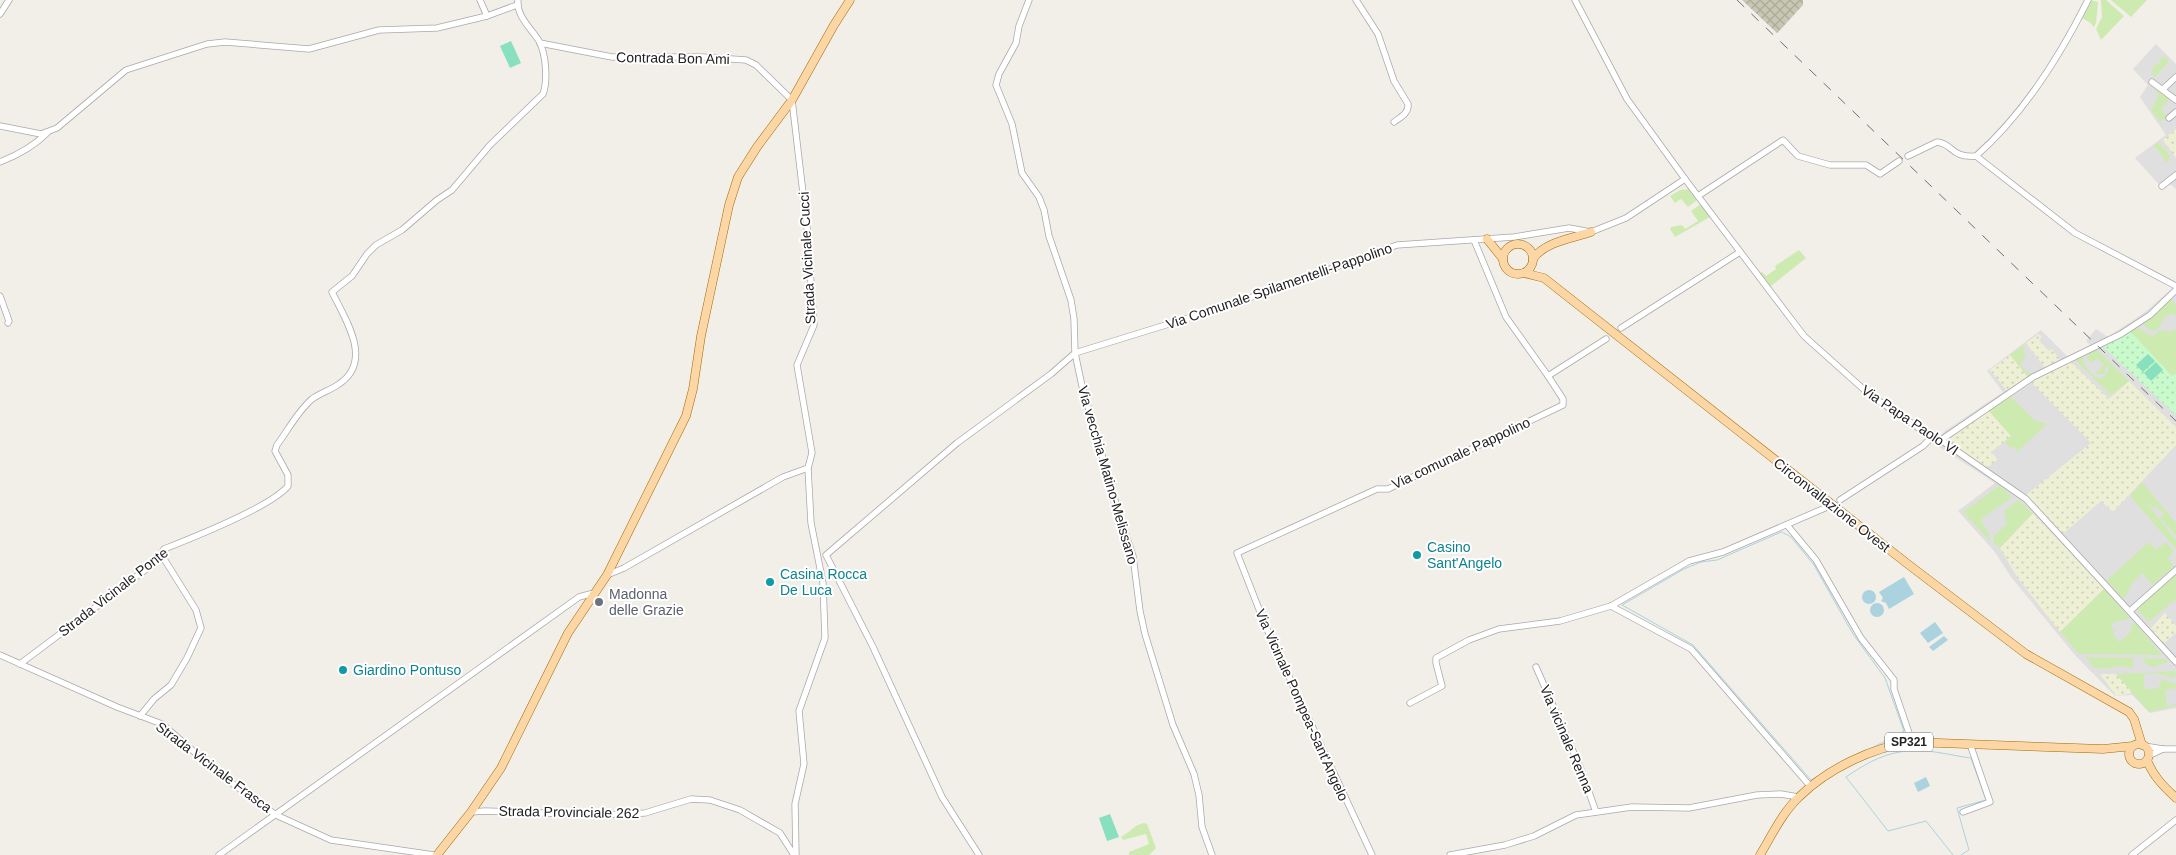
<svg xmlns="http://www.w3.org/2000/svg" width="2176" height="855" font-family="Arial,sans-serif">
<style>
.residential{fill:#e0dfdf}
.construction{fill:url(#construction-cross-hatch)}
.farmland{fill:url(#farmland-dots)}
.grass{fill:#cdebb0}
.park{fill:url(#park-dots)}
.pitch{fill:#88e0be}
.water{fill:#aad3df}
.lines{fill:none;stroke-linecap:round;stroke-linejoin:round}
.stream{stroke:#aad3df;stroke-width:1}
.minor-casing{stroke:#a9a9a9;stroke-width:7}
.major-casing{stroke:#a06b00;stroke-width:9}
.minor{stroke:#fff;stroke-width:5.5}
.major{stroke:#fcd6a4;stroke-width:8}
.rail{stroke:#707070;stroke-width:1;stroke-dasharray:10 10;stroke-linecap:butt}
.culture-dot{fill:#0f9aa8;stroke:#fff;stroke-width:2}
.worship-dot{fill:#6b7280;stroke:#fff;stroke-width:2}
.labels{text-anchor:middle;stroke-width:4;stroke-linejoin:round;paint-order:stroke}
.shield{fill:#fff;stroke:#646464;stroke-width:1}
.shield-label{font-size:12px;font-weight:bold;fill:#222}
.street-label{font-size:14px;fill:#222;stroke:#fff}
.culture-label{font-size:14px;fill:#0d838f;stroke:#fff;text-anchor:start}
.worship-label{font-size:14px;fill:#5b616d;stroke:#fff;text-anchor:start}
</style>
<defs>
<pattern id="construction-cross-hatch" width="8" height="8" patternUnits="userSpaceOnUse" patternTransform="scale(1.25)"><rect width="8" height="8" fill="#c7c7b4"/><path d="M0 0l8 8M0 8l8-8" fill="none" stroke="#abab9a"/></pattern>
<pattern id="farmland-dots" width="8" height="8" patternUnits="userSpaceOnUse" patternTransform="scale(1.25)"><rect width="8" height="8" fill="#eef0d5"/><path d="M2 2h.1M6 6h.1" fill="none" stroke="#ccceb7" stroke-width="1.8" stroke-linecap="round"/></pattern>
<pattern id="park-dots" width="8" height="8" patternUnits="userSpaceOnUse" patternTransform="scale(1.25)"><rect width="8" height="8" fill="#c8facc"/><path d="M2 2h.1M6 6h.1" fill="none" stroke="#acd6af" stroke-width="1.8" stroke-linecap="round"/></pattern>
</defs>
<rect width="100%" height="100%" fill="#f2efe9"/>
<g class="residential">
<path d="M 2156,44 L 2176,64 L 2176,189 L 2170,184 L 2162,188 L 2135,158 L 2166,135 L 2140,97 L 2148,85 L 2133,69 Z"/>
<path d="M 2176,285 L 2176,708 L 2150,713 L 2132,695 L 2115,696 L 2074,654 L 2011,577 L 1994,551 L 1958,511 L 1995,483 L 1933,443 L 1945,431 L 2003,392 L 1987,371 L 2041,330 L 2067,356 L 2091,346 L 2086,341 L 2096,329 L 2108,337 L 2145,312 Z"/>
</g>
<path class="construction" d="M 1742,0 L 1803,0 L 1803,5 L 1777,33 Z"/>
<g class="farmland">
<path d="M 2176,129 L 2176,158 L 2163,140 Z"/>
<path d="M 2038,334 L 2042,337 L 2039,340 L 2049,351 L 2052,349 L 2059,358 L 2059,361 L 2045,368 L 2026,343 Z"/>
<path d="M 2010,355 L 2028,377 L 2008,392 L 1990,370 Z"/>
<path d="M 2070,361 L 2109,399 L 2129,381 L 2176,427 L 2176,445 L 2113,512 L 2101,501 L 2063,534 L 2026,495 L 2091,443 L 2031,382 Z"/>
<path d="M 1988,409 L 2013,435 L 1991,452 L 1998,459 L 1987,468 L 1960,451 L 1954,446 L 1950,439 L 1952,435 Z"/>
<path d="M 2033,513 L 2104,589 L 2060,632 L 2017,577 L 2000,548 Z"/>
<path d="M 2165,613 L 2176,626 L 2176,633 L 2163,644 L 2154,633 L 2156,631 L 2150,629 Z"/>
<path d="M 2100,674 L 2116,674 L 2133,693 L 2116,696 Z"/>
</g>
<g class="grass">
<path d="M 2090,0 L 2098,2 L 2096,23 L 2094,27 L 2089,22 L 2082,18 Z"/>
<path d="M 2101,0 L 2106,0 L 2124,16 L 2101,40 L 2096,29 L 2102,17 Z"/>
<path d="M 2111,0 L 2147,0 L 2131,17 Z"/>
<path d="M 2164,56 L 2169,61 L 2155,77 L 2153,76 L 2152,68 L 2156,64 L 2160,63 L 2159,61 Z"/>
<path d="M 2153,88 L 2169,99 L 2161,109 L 2167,117 L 2160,122 L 2151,110 L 2159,95 Z"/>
<path d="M 2158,142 L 2170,156 L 2167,163 L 2154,145 Z"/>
<path d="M 1689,189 L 1697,200 L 1688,207 L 1681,199 L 1675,203 L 1670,196 L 1680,190 Z"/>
<path d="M 1701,204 L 1710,217 L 1675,237 L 1670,229 L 1671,227 L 1682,225 L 1685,229 L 1698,221 L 1691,211 Z"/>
<path d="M 1799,250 L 1806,258 L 1770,287 L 1760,273 L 1762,272 L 1766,276 L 1776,269 L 1775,266 Z"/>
<path d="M 2171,299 L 2176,305 L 2176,316 L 2172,313 L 2164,318 L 2157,330 L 2150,331 L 2142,323 Z"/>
<path d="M 2136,326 L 2149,335 L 2153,336 L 2161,330 L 2170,332 L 2176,329 L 2176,374 L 2172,376 L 2129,330 Z"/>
<path d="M 2024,345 L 2025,349 L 2023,351 L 2026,355 L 2020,364 L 2027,373 L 2029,372 L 2032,375 L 2028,377 L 2010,355 Z"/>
<path d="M 2097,350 L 2129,381 L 2111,395 L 2075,360 L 2082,356 C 2085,366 2089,377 2102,378 L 2108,372 L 2108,367 L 2106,366 L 2104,374 L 2095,374 L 2104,365 L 2097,358 L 2092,363 L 2087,358 L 2088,354 Z"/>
<path d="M 2009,395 L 2034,420 L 2047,424 L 2017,452 L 2015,448 L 2009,447 L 2005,441 L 2011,436 L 1987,409 Z"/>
<path d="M 2142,482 L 2176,523 L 2176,536 L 2160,517 L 2164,514 L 2161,510 L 2160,511 L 2156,506 L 2153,508 L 2142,497 L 2176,540 L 2176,549 L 2130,496 Z"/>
<path d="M 2000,485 L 2010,495 L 2011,498 C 2001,507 1990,510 1981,520 L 1988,532 L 1991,542 L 1963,512 Z"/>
<path d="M 2017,501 L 2020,501 L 2033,513 L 2000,548 L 1994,543 L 1993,537 L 2007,524 L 2004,511 Z"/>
<path d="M 2149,542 L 2156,550 L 2166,542 L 2174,552 L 2168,558 L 2174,566 L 2153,585 L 2142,573 L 2132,583 L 2125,598 L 2122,598 L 2107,580 Z"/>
<path d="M 2176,575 L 2176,599 L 2149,622 L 2137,609 Z"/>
<path d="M 2104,589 L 2130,618 L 2112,623 L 2112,629 L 2115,632 L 2113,634 L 2119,642 L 2131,632 L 2131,624 L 2135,623 L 2162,655 L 2079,654 L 2060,632 Z"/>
<path d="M 2086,657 L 2133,658 L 2133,668 L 2119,666 L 2107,669 L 2094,668 Z"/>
<path d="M 2142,658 L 2166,659 L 2168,662 L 2153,667 L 2145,663 Z"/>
<path d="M 2176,671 L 2174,678 L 2156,673 L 2144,674 L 2144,688 C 2150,690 2154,690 2160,686 L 2161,679 L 2176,684 L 2176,688 L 2165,690 L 2167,706 L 2176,704 L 2176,706 L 2149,712 L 2116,674 Z"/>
<path d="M 1144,823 L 1147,824 L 1156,848 L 1149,855 L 1129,855 L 1129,852 L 1149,844 L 1146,834 L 1123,840 L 1121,837 C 1130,832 1134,825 1144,823 Z"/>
</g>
<path class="park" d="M 2129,330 L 2172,376 L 2176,374 L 2176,415 L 2102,346 Z"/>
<g class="pitch">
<path d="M 511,41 L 521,63 L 510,68 L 500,46 Z"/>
<path d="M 2148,354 L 2155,361 L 2143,372 L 2136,365 Z"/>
<path d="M 2156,362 L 2163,370 L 2151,381 L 2144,373 Z"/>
<path d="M 1110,814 L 1119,837 L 1107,841 L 1099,818 Z"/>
</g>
<g class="water">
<path d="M 1904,577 L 1914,594 L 1889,609 L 1886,603 L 1881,601 L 1883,598 L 1879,592 Z"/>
<circle cx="1869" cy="597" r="7"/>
<circle cx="1877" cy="610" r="7"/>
<path d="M 1935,622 L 1943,633 L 1928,643 L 1920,633 Z"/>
<path d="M 1944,636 L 1948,640 L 1933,651 L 1929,647 Z"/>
<path d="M 1926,777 L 1930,786 L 1918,792 L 1914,783 Z"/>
</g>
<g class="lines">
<g class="stream">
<path d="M 1782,532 L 1791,537 L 1814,565 L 1853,634 L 1885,678 L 1904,731 L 1811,780 L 1693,645 L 1622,605 L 1684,569 L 1701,562 L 1717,560 Z"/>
<path d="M 1953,855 L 1926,821 L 1888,831 L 1846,777 C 1862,766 1880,755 1900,752 C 1922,747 1948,755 1971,758 L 1986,800 L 1957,808 L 1969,850 L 1961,855"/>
</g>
<defs>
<g id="minor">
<path d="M 480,0 L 487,16"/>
<path d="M 1029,0 L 1019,26 L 1016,43 L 999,74 L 996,85 L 1012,124 L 1022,173 L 1039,197 L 1044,210 L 1049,236 L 1071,300 L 1074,319 L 1075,353 L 1082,386 L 1119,514 L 1133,556 L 1140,611 L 1145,634 L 1173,725 L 1194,774 L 1199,795 L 1202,827 L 1212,855"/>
<path d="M 1356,0 L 1378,34 L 1394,81 L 1408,104 C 1409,113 1401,117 1394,122"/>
<path d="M 1575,0 L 1627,99 L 1685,179 L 1804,336 L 1870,395 L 1932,437 L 1941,440 L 2026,499 L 2176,662"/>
<path d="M 0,14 L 9,0"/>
<path d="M 540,43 L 612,57 L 703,57 L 746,60 L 756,65 L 792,100 L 807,227 L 814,325 L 797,365 L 812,453 L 808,468 L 811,523 L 823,583 L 825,638 L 799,711 L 804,764 L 795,804 L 796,855"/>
<path d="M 2152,82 L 2176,100"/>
<path d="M 2163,89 L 2176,77"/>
<path d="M 2169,118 L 2176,112"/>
<path d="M 0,126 L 41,134 L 57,128 L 126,70 L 207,44 L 225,42 L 309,49 L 379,30 L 437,28 L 487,16 L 517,5"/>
<path d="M 1908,156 L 1937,142 C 1954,144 1950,158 1976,156 C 2024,114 2060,56 2088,0"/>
<path d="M 1976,156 L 2075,233 L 2176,286"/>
<path d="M 0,162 C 18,155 34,146 47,133"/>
<path d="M 2162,186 L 2176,175"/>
<path d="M 1698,196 L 1783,140 L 1798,156 L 1830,165 L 1866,165 L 1880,174 L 1899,161"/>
<path d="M 1474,240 L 1506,317 L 1548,376"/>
<path d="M 0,296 L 9,321 L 8,323"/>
<path d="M 1621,328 L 1740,252"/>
<path d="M 1941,440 L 2033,377 L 2121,334 L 2150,315 L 2176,290"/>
<path d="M 1840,500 L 1923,446 L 1932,437"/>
<path d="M 1787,525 L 1816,560 L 1861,638 L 1894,680 L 1894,689 L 1912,742"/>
<path d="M 607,575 L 624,568 L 783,477 L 808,468"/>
<path d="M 1611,606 L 1691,649 L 1811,787"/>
<path d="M 2130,611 L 2176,570"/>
<path d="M 0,655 L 117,707 L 162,724 L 222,776 L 276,815 L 331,840 L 434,855"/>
<path d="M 20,664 L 157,561 L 164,549 C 192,538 271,507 288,486 L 288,475 L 275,451 L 277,445 C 288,430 298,411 312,399 C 320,393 331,390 339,384 C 374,361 345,319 332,292 L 352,276 L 367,254 L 376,245 L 402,230 L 437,200 L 452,190 L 490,145 L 543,94 C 548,80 546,54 539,41 C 531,28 516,16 518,0"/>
<path d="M 1536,667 L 1580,767 L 1596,812"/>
<path d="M 1410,703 L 1442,686 L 1436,663 L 1436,658 L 1469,640 L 1499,629 L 1560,621 L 1611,606 L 1689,561 L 1723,552 L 1825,508"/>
<path d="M 140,716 L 154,699 L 171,685 L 187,658 L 201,628 L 196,610 L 161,554"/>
<path d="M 2144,746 L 2163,749 L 2176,749"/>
<path d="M 2148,756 L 2163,749"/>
<path d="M 471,812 L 485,811 L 602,815 L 645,813 L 691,799 L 710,800 L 740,810 L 780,833 L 794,855"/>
<path d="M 1963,812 L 1990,802 L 1970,744"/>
<path d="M 219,855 L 579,597 L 594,593"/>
<path d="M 979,855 L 942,797 L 873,647 L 826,555 L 957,443 L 1051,374 L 1075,353 L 1227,306 L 1397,245 L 1514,237 L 1569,228 L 1591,232 L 1626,218 L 1685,179"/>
<path d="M 1372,855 L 1266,627 L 1237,553 L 1377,489 L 1388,489 L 1563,405 L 1563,399 L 1548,376 L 1606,339"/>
<path d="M 1450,855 L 1505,845 L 1534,836 L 1576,815 L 1632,807 L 1689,808 L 1757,795 L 1781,794 L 1798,797"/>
<path d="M 2132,855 L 2176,820"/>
</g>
<g id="major">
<path d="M 1487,239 L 1503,259"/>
<circle cx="1518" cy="259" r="15"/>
<path d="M 1533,259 C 1544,242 1573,238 1591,232"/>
<path d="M 1524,273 L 1544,278 L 1909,565 L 2026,654 L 2129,712 L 2134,719 L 2142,745"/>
<circle cx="2139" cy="754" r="10"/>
<path d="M 2147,760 C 2153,776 2163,786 2176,798"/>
<path d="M 437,855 L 471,812 L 501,768 L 568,633 L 607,575 L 686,416 L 693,389 L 701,336 L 729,205 L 738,177 L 757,147 L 792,100 L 834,25 L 850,0"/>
<path d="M 1760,855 C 1772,835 1782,813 1799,797 C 1827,769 1873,747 1912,742 L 2103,749 L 2133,746"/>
</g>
</defs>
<use href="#minor" class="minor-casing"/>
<use href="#major" class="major-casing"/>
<use href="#minor" class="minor"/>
<use href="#major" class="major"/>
<path class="rail" d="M 1737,0 L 2176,421"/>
</g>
<g class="culture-dot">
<circle cx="1417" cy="555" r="5"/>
<circle cx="770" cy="582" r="5"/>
<circle cx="343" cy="670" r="5"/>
</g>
<circle class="worship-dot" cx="599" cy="602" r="5"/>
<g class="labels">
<rect class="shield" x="1885" y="732.5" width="48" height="19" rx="4"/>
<g class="shield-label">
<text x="1909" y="746">SP321</text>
</g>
<g class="street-label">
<text transform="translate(673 58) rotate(1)" y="5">Contrada Bon Ami</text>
<text transform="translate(807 258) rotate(-93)" y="5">Strada Vicinale Cucci</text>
<text transform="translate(1279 286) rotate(-19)" y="5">Via Comunale Spilamentelli-Pappolino</text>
<text transform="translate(1910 420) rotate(34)" y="5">Via Papa Paolo VI</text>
<text transform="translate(1461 453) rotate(-25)" y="5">Via comunale Pappolino</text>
<text transform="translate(1108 475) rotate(74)" y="5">Via vecchia Matino-Melissano</text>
<text transform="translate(1832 505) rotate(38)" y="5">Circonvallazione Ovest</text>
<text transform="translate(113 592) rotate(-38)" y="5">Strada Vicinale Ponte</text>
<text transform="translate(1302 705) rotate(66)" y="5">Via Vicinale Pompea-Sant'Angelo</text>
<text transform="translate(1567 739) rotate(67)" y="5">Via vicinale Renna</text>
<text transform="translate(214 767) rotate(37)" y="5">Strada Vicinale Frasca</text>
<text transform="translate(569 812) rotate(1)" y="5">Strada Provinciale 262</text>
</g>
<g class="culture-label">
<text x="1427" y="552">Casino<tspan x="1427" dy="16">Sant'Angelo</tspan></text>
<text x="780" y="579">Casina Rocca<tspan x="780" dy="16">De Luca</tspan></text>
<text x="353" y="675">Giardino Pontuso</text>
</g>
<g class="worship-label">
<text x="609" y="599">Madonna<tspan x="609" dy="16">delle Grazie</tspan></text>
</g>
</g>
</svg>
